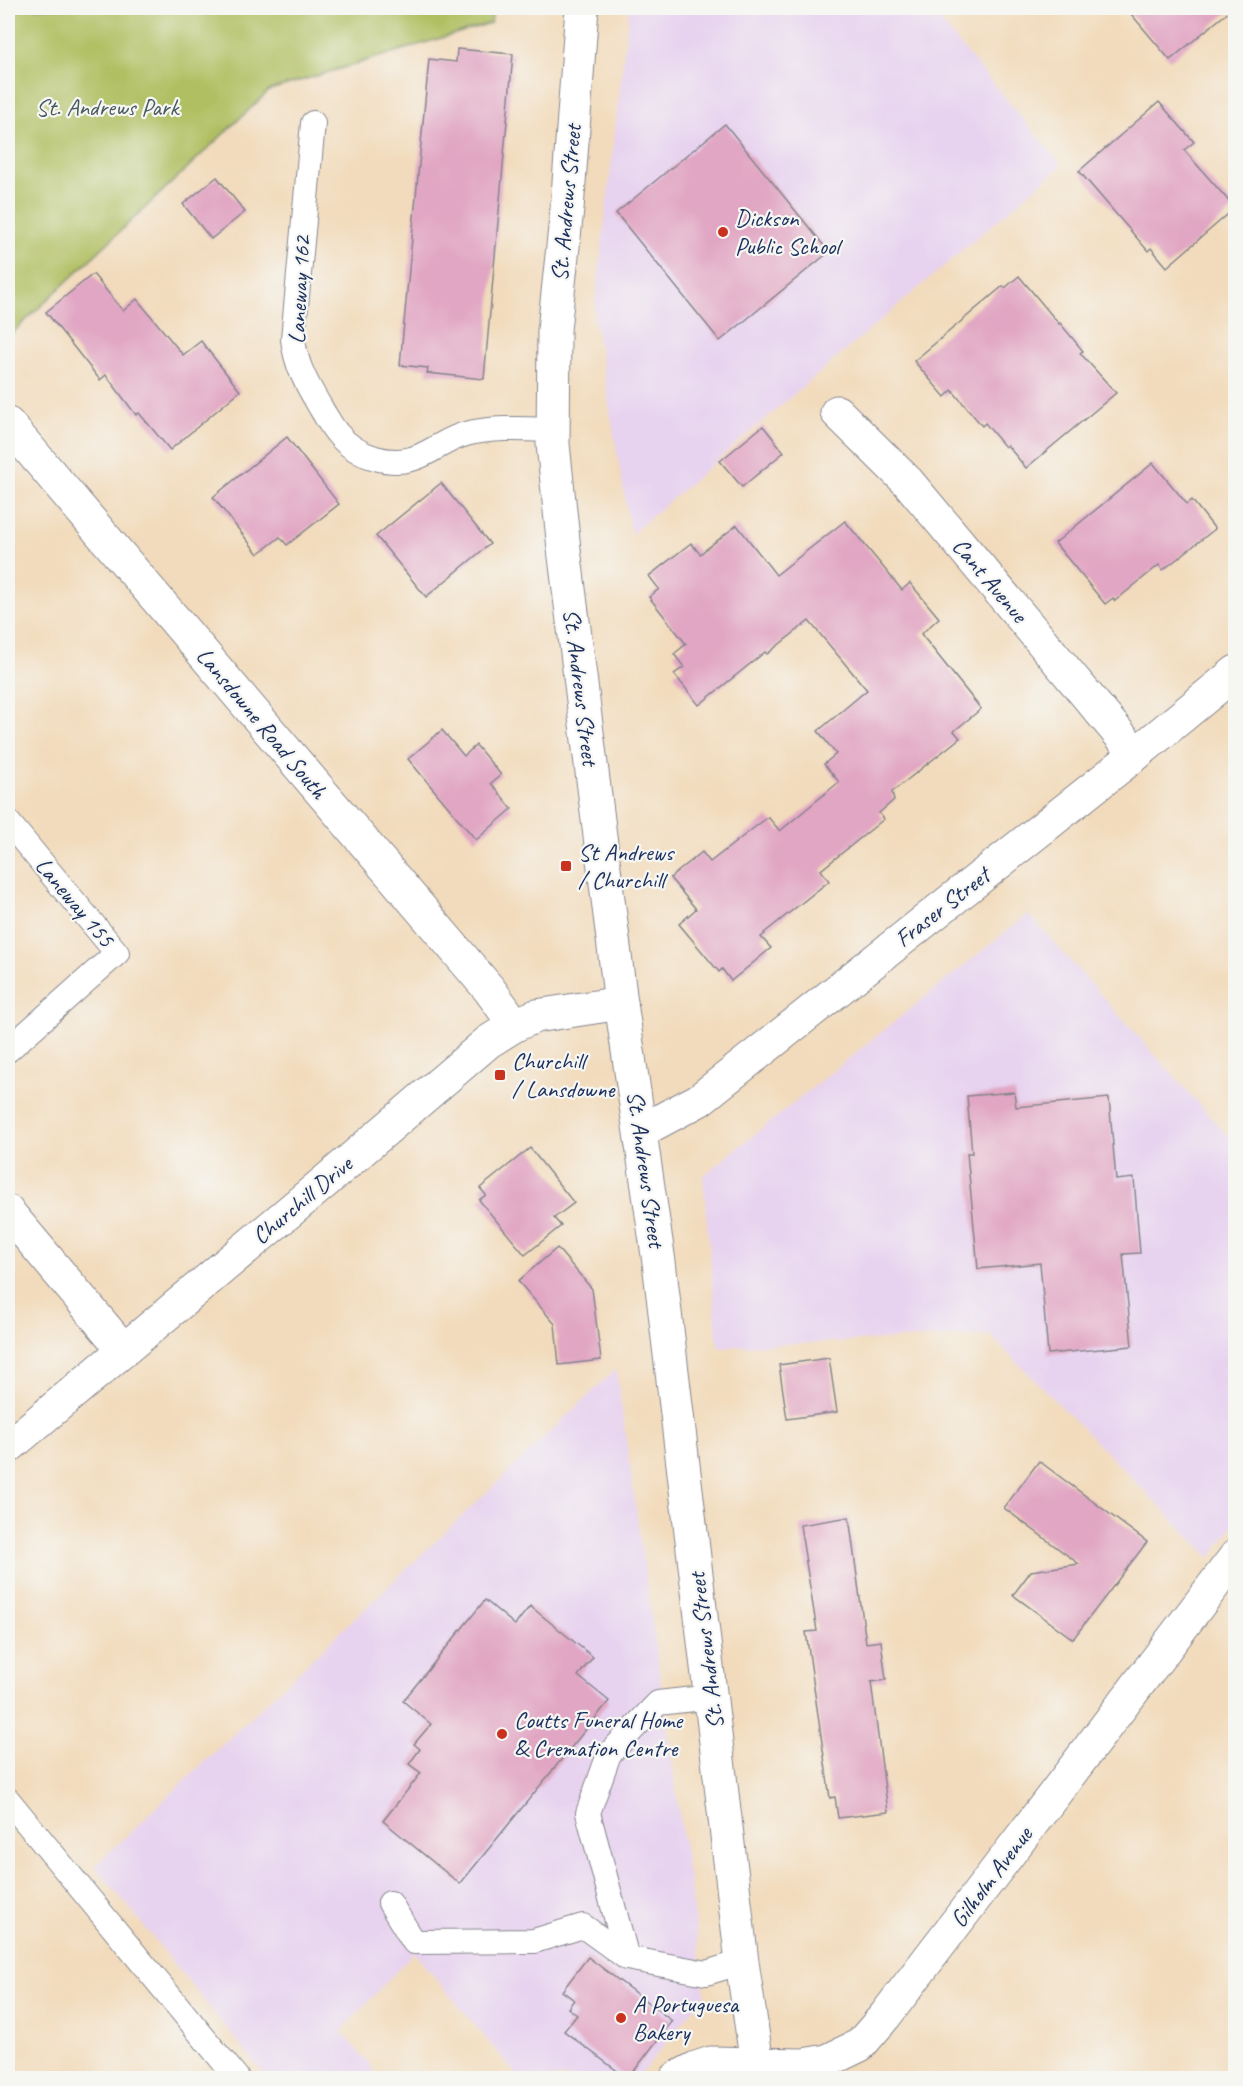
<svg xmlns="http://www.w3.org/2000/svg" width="1243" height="2086" font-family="Caveat,sans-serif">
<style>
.built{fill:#e7d2ef}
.green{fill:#b0bf62;stroke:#667760;stroke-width:1.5}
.building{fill:#e1a6c3}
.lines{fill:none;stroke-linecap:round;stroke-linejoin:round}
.lane-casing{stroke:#86858d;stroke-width:26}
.street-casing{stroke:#86858d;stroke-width:35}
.secondary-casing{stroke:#86858d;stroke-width:35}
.lane{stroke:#fff;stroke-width:24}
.street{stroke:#fff;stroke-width:33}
.secondary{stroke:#fff;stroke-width:33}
.poi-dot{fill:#c8321e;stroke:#f6f6f2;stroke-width:2}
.labels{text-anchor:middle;stroke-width:4.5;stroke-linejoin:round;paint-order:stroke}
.park-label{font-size:24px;fill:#485a5f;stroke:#f6f6f2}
.street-label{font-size:24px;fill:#1b2f5e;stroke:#f6f6f2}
.poi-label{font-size:24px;fill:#1b2f5e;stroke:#f6f6f2;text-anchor:start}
</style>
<rect width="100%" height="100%" fill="#f6f6f2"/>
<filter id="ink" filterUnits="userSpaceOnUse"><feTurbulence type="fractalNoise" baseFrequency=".0167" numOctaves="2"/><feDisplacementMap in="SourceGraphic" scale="12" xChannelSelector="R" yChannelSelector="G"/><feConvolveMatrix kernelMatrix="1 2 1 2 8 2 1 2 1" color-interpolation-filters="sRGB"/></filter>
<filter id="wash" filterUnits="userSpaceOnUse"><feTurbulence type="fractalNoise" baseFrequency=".008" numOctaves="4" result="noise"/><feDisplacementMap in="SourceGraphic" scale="24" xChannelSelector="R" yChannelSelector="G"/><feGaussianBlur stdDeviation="1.35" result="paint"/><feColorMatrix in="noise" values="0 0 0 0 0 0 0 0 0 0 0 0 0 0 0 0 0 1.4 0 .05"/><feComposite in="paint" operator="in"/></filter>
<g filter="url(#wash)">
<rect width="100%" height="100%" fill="#f2dbbc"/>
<g class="built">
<path d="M 629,8 L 929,8 L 1062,165 L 631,534 L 594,317 Z"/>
<path d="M 1028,914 L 1235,1144 L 1235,1522 L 1211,1558 L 990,1335 L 718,1347 L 703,1176 Z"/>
<path d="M 616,1369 L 705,1994 L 638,2078 L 519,2078 L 414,1952 L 341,2031 L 380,2078 L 267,2078 L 95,1866 Z"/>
</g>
<path class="green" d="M 8,8 L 493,8 L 491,23 L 270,90 L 8,337 Z"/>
<g id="blocks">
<g class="building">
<path d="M 1126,8 L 1233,8 L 1170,60 Z"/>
<path d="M 457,49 L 513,54 L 484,379 L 427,373 L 428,368 L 400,365 L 429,59 L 456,62 Z"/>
<path d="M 1159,102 L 1194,142 L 1184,150 L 1235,208 L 1167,267 L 1151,248 L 1148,251 L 1079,171 Z"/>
<path d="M 725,124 L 829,252 L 720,341 L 616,213 Z"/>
<path d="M 217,177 L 245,212 L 211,239 L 183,204 Z"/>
<path d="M 93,274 L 123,311 L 137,299 L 183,355 L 201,341 L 240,391 L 170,450 L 139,413 L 136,415 L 106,375 L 100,380 L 46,312 Z"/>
<path d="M 1019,276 L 1059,324 L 1060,323 L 1083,351 L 1080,353 L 1116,393 L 1026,468 L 1007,445 L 1005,447 L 985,423 L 982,426 L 952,390 L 945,397 L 914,361 L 1003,286 L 1005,288 Z"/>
<path d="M 763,426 L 784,452 L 742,487 L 720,461 Z"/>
<path d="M 287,437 L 339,504 L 287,545 L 280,537 L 258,554 L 213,497 Z"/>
<path d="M 1153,463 L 1187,504 L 1192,500 L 1215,529 L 1163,570 L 1159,565 L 1115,601 L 1113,598 L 1105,604 L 1055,543 Z"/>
<path d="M 441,483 L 490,544 L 426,597 L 376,536 Z"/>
<path d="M 845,521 L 902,590 L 910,583 L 939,618 L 921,634 L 981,709 L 954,731 L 960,738 L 892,792 L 894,800 L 879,813 L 884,819 L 821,870 L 829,881 L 764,933 L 765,934 L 761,937 L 771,948 L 731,981 L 722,969 L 719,972 L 679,924 L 696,909 L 670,878 L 702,852 L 710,862 L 768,817 L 780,831 L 839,782 L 824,764 L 836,754 L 818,731 L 867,690 L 809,621 L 767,654 L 765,652 L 699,705 L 674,674 L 684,667 L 674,654 L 686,644 L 649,597 L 659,589 L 649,576 L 691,543 L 700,554 L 737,525 L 776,575 Z"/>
<path d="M 442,730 L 464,756 L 476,745 L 501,775 L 491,783 L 512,809 L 476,840 L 408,759 Z"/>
<path d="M 1014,1092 L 1016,1107 L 1109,1098 L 1116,1180 L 1134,1178 L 1140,1253 L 1123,1254 L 1132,1346 L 1048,1354 L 1040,1263 L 978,1269 L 967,1153 L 972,1153 L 967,1096 Z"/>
<path d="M 530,1148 L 574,1203 L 554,1218 L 561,1226 L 525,1255 L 479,1200 L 486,1195 L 480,1188 Z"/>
<path d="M 557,1248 L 592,1289 L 601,1360 L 559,1365 L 555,1324 L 518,1281 Z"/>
<path d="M 829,1358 L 837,1412 L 787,1419 L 779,1365 Z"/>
<path d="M 1039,1461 L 1147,1542 L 1073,1639 L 1013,1595 L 1031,1571 L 1079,1564 L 1004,1508 Z"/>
<path d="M 849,1517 L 866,1643 L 881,1641 L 886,1680 L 871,1682 L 888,1812 L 838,1818 L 835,1797 L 830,1798 L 806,1632 L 817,1631 L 800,1525 Z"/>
<path d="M 485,1600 L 515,1625 L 530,1606 L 593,1657 L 578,1676 L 609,1701 L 460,1884 L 383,1821 L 421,1773 L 409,1764 L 420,1749 L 414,1744 L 431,1724 L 403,1701 Z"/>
<path d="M 588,1957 L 672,2021 L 628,2079 L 564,2031 L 577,2015 L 568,2008 L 574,2000 L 562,1991 Z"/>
</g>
</g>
</g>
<g filter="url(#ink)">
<use href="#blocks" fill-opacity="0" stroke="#86858d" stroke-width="1.5"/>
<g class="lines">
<defs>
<g id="lane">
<path d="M 313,123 L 293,339 C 296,367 308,386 322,410 C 327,418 331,426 337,433 C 356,457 392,468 420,456 C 436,449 449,438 466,434 C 492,427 525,429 553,430"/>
<path d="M 8,822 L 117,953 L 8,1050"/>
<path d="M 8,1800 L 237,2078"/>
<path d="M 390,1903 L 414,1942 L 534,1941 L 583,1926 L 627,1958 L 706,1973 L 742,1962"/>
<path d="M 627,1958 L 588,1813 L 609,1754 L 658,1703 L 712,1697"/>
</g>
<g id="street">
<path d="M 837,412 L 908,482 L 1136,754"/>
<path d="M 8,424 L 489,989 L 515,1025"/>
<path d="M 641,1131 L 699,1100 L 1136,754 L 1236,672"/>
<path d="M 8,1212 L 123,1349"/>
<path d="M 8,1447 L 327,1180 L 488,1042 L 515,1025 L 536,1016 L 621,1003"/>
<path d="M 677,2078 L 696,2068 L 711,2063 L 803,2065 L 827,2061 L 860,2045 L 885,2016 L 1236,1556"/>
</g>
<path id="secondary" d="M 582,8 L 567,209 L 554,330 L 553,444 L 564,549 L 621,1003 L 659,1262 L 742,1962 L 759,2078"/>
</defs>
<use href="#lane" class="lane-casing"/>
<use href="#street" class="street-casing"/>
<use href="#secondary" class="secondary-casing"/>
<use href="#lane" class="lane"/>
<use href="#street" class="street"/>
<use href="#secondary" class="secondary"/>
</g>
</g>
<g class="poi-dot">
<circle cx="723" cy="232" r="6"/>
<rect x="560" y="860" width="12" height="12" rx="3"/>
<rect x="494" y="1069" width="12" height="12" rx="3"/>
<circle cx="502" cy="1734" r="6"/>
<circle cx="621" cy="2018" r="6"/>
</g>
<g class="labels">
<g class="park-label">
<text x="107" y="115">St. Andrews Park</text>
</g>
<g class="street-label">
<text transform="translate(566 203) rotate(-85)" y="8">St. Andrews Street</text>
<text transform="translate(299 290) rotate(-87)" y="8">Laneway 162</text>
<text transform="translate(990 580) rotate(50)" y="8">Cant Avenue</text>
<text transform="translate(581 687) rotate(83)" y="8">St. Andrews Street</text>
<text transform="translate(262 723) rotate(50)" y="8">Lansdowne Road South</text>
<text transform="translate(75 902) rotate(50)" y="8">Laneway 155</text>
<text transform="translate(942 907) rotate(-38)" y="8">Fraser Street</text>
<text transform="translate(646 1169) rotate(82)" y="8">St. Andrews Street</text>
<text transform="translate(302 1200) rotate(-40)" y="8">Churchill Drive</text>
<text transform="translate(706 1651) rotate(-97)" y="8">St. Andrews Street</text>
<text transform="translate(991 1877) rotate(-53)" y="8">Gilholm Avenue</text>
</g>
<g class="poi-label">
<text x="735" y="226">Dickson<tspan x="735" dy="28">Public School</tspan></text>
<text x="578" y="860">St Andrews<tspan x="578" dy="28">/ Churchill</tspan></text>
<text x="512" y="1069">Churchill<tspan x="512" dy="28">/ Lansdowne</tspan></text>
<text x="514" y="1728">Coutts Funeral Home<tspan x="514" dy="28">&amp; Cremation Centre</tspan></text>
<text x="633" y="2012">A Portuguesa<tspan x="633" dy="28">Bakery</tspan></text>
</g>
</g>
<rect width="1243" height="2086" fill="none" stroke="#f6f6f2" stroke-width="30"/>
</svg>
